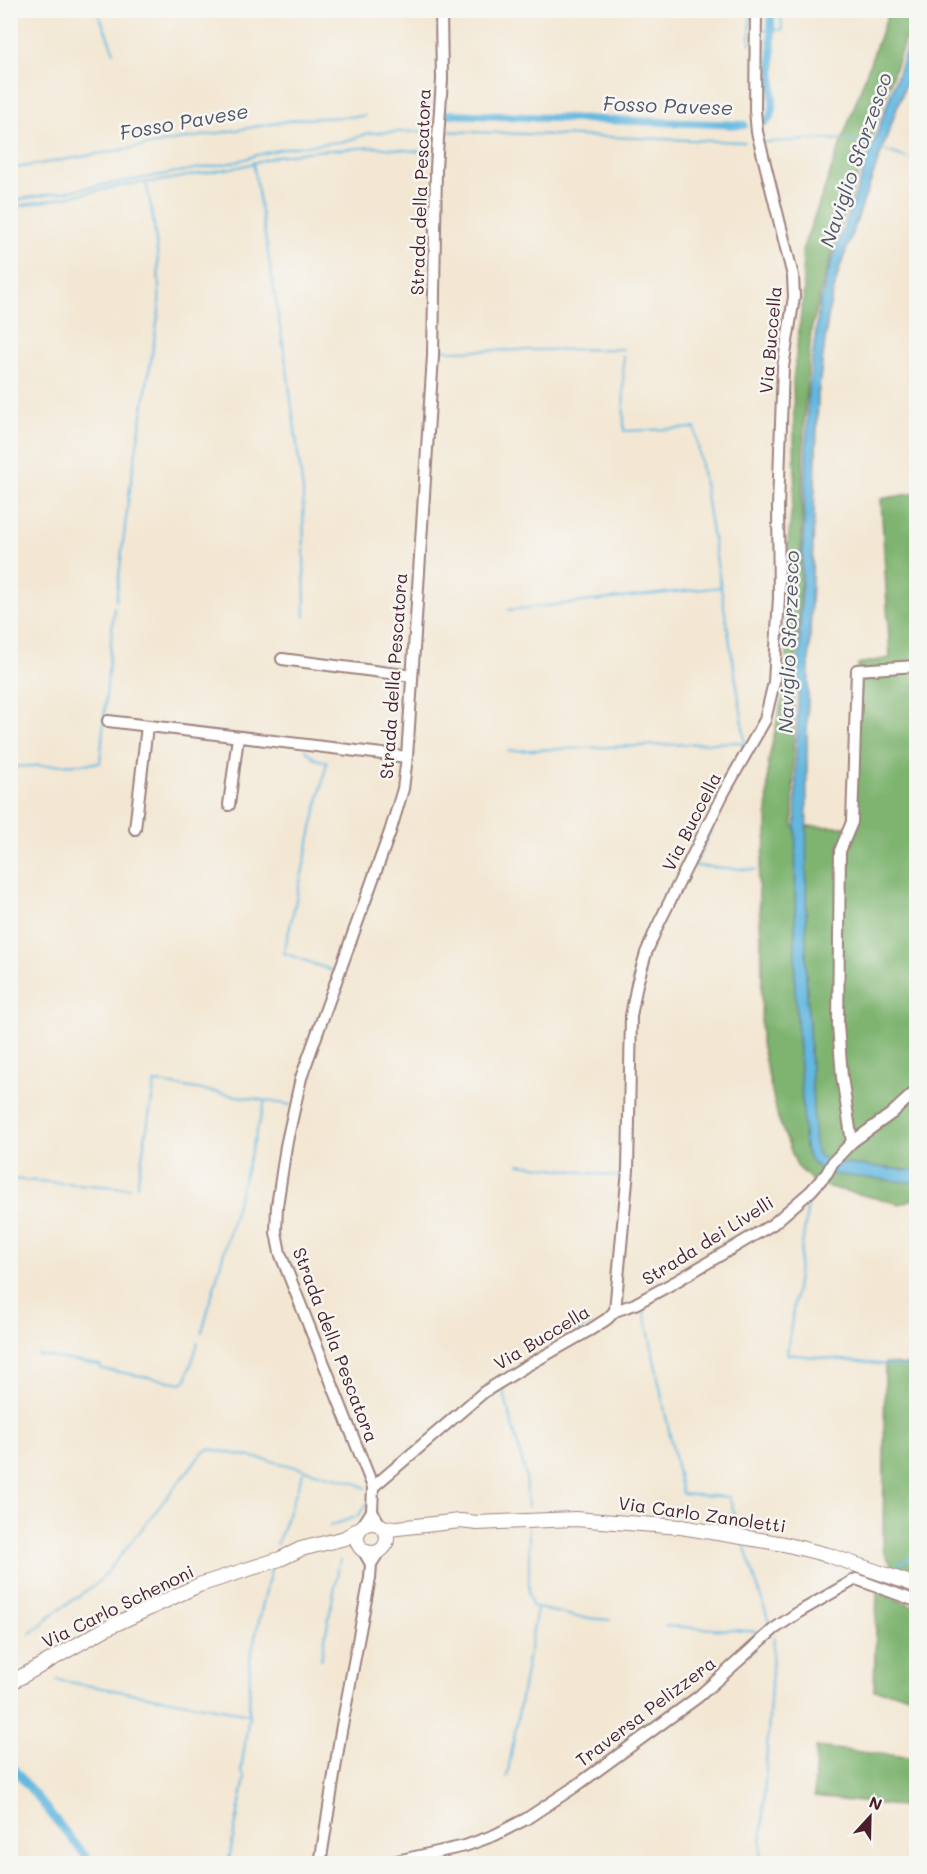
<svg xmlns="http://www.w3.org/2000/svg" width="927" height="1874" font-family="Mali,sans-serif">
<style>
.forest{fill:#7eb470;stroke:#646a4e;stroke-width:1.5}
.water{fill:#64b8e0;stroke:#576c86;stroke-width:1.5}
.lines{fill:none;stroke-linecap:round;stroke-linejoin:round}
.stream{stroke:#64b8e0;stroke-width:2}
.canal{stroke:#64b8e0;stroke-width:8}
.minor-casing{stroke:#9e837f;stroke-width:14}
.major-casing{stroke:#9e837f;stroke-width:16}
.minor{stroke:#fff;stroke-width:10}
.major{stroke:#fff;stroke-width:14}
.labels{text-anchor:middle;stroke-width:5;stroke-linejoin:round;paint-order:stroke}
.street-label{font-size:18px;fill:#4a1f2b;stroke:#f6f6f2}
.water-label{font-size:20px;font-style:italic;fill:#53556a;stroke:#f6f6f2}
</style>
<rect width="100%" height="100%" fill="#f6f6f2"/>
<filter id="ink" filterUnits="userSpaceOnUse"><feTurbulence type="fractalNoise" baseFrequency=".0167" numOctaves="2"/><feDisplacementMap in="SourceGraphic" scale="12" xChannelSelector="R" yChannelSelector="G"/><feConvolveMatrix kernelMatrix="1 2 1 2 8 2 1 2 1" color-interpolation-filters="sRGB"/></filter>
<filter id="wash" filterUnits="userSpaceOnUse"><feTurbulence type="fractalNoise" baseFrequency=".008" numOctaves="4" result="noise"/><feDisplacementMap in="SourceGraphic" scale="24" xChannelSelector="R" yChannelSelector="G"/><feGaussianBlur stdDeviation="1.35" result="paint"/><feColorMatrix in="noise" values="0 0 0 0 0 0 0 0 0 0 0 0 0 0 0 0 0 1.4 0 .05"/><feComposite in="paint" operator="in"/></filter>
<g filter="url(#wash)">
<rect width="100%" height="100%" fill="#f3e7d3"/>
<g class="forest">
<path d="M 889,11 L 915,11 L 842,221 L 820,294 L 811,331 L 804,423 L 800,607 L 794,691 L 793,826 L 850,827 L 858,664 L 890,658 L 881,499 L 916,493 L 916,1198 L 900,1204 L 816,1184 L 797,1166 L 778,1118 L 761,1043 L 762,962 L 758,878 L 767,835 L 768,763 L 787,676 L 787,551 L 795,479 L 793,380 L 804,289 L 802,250 Z"/>
<path d="M 885,1363 L 916,1366 L 916,1577 L 893,1568 L 883,1550 Z"/>
<path d="M 877,1592 L 916,1607 L 916,1696 L 874,1690 Z"/>
<path d="M 816,1747 L 916,1758 L 916,1808 L 814,1797 Z"/>
</g>
<g class="water">
<path d="M 916,22 L 916,55 L 839,270 L 829,309 L 818,395 L 807,725 L 806,972 L 815,1146 L 820,1157 L 830,1160 L 824,1171 C 813,1165 809,1160 805,1148 L 795,988 L 796,758 L 808,394 L 819,307 L 829,269 Z"/>
<path d="M 836,1163 L 916,1171 L 916,1183 L 829,1174 Z"/>
</g>
<g class="lines">
<g class="stream">
<path d="M 97,10 L 114,52"/>
<path d="M 750,10 L 750,44"/>
<path d="M 759,30 L 782,30 L 781,10"/>
<path d="M 441,131 L 745,142"/>
<path d="M 762,142 C 799,142 838,134 873,146"/>
<path d="M 881,149 L 907,158"/>
<path d="M 912,160 L 916,162"/>
<path d="M 253,162 L 287,369 L 303,491 L 305,617"/>
<path d="M 10,169 L 300,119 L 365,116"/>
<path d="M 441,171 L 445,152 L 444,123"/>
<path d="M 10,201 L 236,162 L 257,155 L 287,148 L 347,141 L 369,133 L 435,131"/>
<path d="M 10,208 L 131,184 L 160,181 L 243,166 L 278,156 L 315,151 L 376,147 L 434,153"/>
<path d="M 438,335 L 443,349 L 451,351 L 623,349"/>
<path d="M 623,356 L 624,431 L 695,428 L 742,717 L 745,746"/>
<path d="M 116,601 L 129,494 L 159,311 C 160,268 156,225 146,183"/>
<path d="M 509,610 L 721,587"/>
<path d="M 306,750 L 315,759 L 327,762 L 284,953 L 336,972"/>
<path d="M 508,751 L 739,742 L 745,748"/>
<path d="M 10,767 L 100,763 L 114,607"/>
<path d="M 711,830 L 694,866 L 756,870"/>
<path d="M 632,982 L 637,967"/>
<path d="M 519,1164 L 622,1177"/>
<path d="M 622,1176 L 623,1161"/>
<path d="M 10,1179 L 129,1188"/>
<path d="M 137,1185 L 155,1082 L 291,1105"/>
<path d="M 808,1203 L 787,1354 L 916,1368"/>
<path d="M 643,1305 L 682,1494 L 729,1497 L 738,1525"/>
<path d="M 202,1332 L 265,1101"/>
<path d="M 579,1332 L 578,1330 L 590,1324"/>
<path d="M 37,1355 L 100,1365 L 101,1369 L 182,1383 L 186,1380 L 198,1343"/>
<path d="M 504,1385 L 502,1386 L 526,1476 L 528,1507"/>
<path d="M 330,1526 L 358,1516 L 367,1504"/>
<path d="M 529,1528 L 529,1594 L 532,1606 L 537,1608 L 577,1617 L 610,1620"/>
<path d="M 277,1544 L 303,1473"/>
<path d="M 744,1545 L 771,1628"/>
<path d="M 897,1565 L 916,1555"/>
<path d="M 665,1626 L 764,1632"/>
<path d="M 30,1633 L 41,1626 L 51,1615 L 100,1581 L 203,1452 L 209,1449 L 267,1460 L 354,1482 L 366,1488"/>
<path d="M 321,1659 L 340,1560"/>
<path d="M 57,1680 L 249,1714"/>
<path d="M 507,1777 L 537,1608"/>
<path d="M 82,1864 L 89,1860"/>
<path d="M 228,1864 L 245,1778 L 241,1771 L 249,1715 L 250,1659 L 271,1569"/>
<path d="M 760,1864 L 774,1636"/>
</g>
<g class="canal">
<path d="M 447,114 L 744,125"/>
<path d="M 765,122 L 771,116 L 773,108 L 771,10"/>
<path d="M 10,1764 L 92,1864"/>
</g>
</g>
</g>
<g filter="url(#ink)">
<g class="lines">
<defs>
<g id="minor">
<path d="M 282,659 L 412,676"/>
<path d="M 108,721 L 407,757"/>
<path d="M 229,805 L 238,737"/>
<path d="M 135,829 L 147,726"/>
<path d="M 852,1142 L 842,1077 L 838,1025 L 840,851 L 852,822 L 857,670 L 916,666"/>
<path d="M 615,1311 L 635,1304 L 675,1282 L 773,1224 L 811,1191 L 827,1173 L 833,1162 L 852,1142 L 891,1114 L 916,1091"/>
<path d="M 373,1487 L 280,1253 L 276,1232 L 277,1206 L 286,1146 L 301,1078 L 390,832 L 403,789 L 407,757 L 433,356 L 436,168 L 442,80 L 441,10"/>
<path d="M 363,1525 L 372,1511"/>
<path d="M 380,1525 L 372,1511 L 373,1487 L 484,1392 L 523,1368 L 590,1330 L 607,1319 L 615,1311 L 628,1170 L 631,1016 L 637,984 L 646,953 L 657,927 L 724,792 L 765,720 L 774,682 L 779,597 L 778,507 L 783,367 L 794,297 L 793,276 L 757,132 L 755,110 L 756,10"/>
<path d="M 363,1550 L 371,1564"/>
<path d="M 320,1864 L 341,1731 L 370,1578 L 371,1564 L 380,1550"/>
<path d="M 383,1864 L 465,1846 L 495,1835 L 526,1819 L 576,1786 L 698,1697 L 774,1629 L 799,1612 L 856,1579 L 916,1601"/>
</g>
<g id="major">
<circle cx="372" cy="1538" r="15"/>
<path d="M 381,1526 L 389,1529 L 460,1521 L 477,1523 L 575,1519 L 681,1527 L 784,1544 L 828,1555 L 916,1585"/>
<path d="M 10,1683 L 105,1629 L 199,1585 L 280,1559 L 301,1549 L 345,1538 L 359,1529"/>
</g>
</defs>
<use href="#minor" class="minor-casing"/>
<use href="#major" class="major-casing"/>
<use href="#minor" class="minor"/>
<use href="#major" class="major"/>
</g>
</g>
<g class="labels">
<g class="street-label">
<text transform="translate(421 192) rotate(-88)" y="6">Strada della Pescatora</text>
<text transform="translate(771 340) rotate(-85)" y="6">Via Buccella</text>
<text transform="translate(394 676) rotate(-86)" y="6">Strada della Pescatora</text>
<text transform="translate(692 822) rotate(-63)" y="6">Via Buccella</text>
<text transform="translate(708 1241) rotate(-32)" y="6">Strada dei Livelli</text>
<text transform="translate(542 1338) rotate(-31)" y="6">Via Buccella</text>
<text transform="translate(335 1345) rotate(69)" y="6">Strada della Pescatora</text>
<text transform="translate(702 1515) rotate(8)" y="6">Via Carlo Zanoletti</text>
<text transform="translate(118 1607) rotate(-26)" y="6">Via Carlo Schenoni</text>
<text transform="translate(646 1712) rotate(-37)" y="6">Traversa Pelizzera</text>
</g>
<g class="water-label">
<text transform="translate(668 106) rotate(2)" y="7">Fosso Pavese</text>
<text transform="translate(184 122) rotate(-10)" y="7">Fosso Pavese</text>
<text transform="translate(856 160) rotate(-71)" y="7">Naviglio Sforzesco</text>
<text transform="translate(789 642) rotate(-88)" y="7">Naviglio Sforzesco</text>
</g>
</g>
<rect width="927" height="1874" fill="none" stroke="#f6f6f2" stroke-width="36"/>
<g transform="translate(870 1817) rotate(22)" stroke="#f6f6f2" stroke-width="4.5" paint-order="stroke">
<path d="M0-4.5L10 22L0 15L-10 22Z" fill="#4a1f2b"/>
<text y="-9" font-size="16" font-weight="bold" text-anchor="middle" fill="#4a1f2b">N</text>
</g>
</svg>
